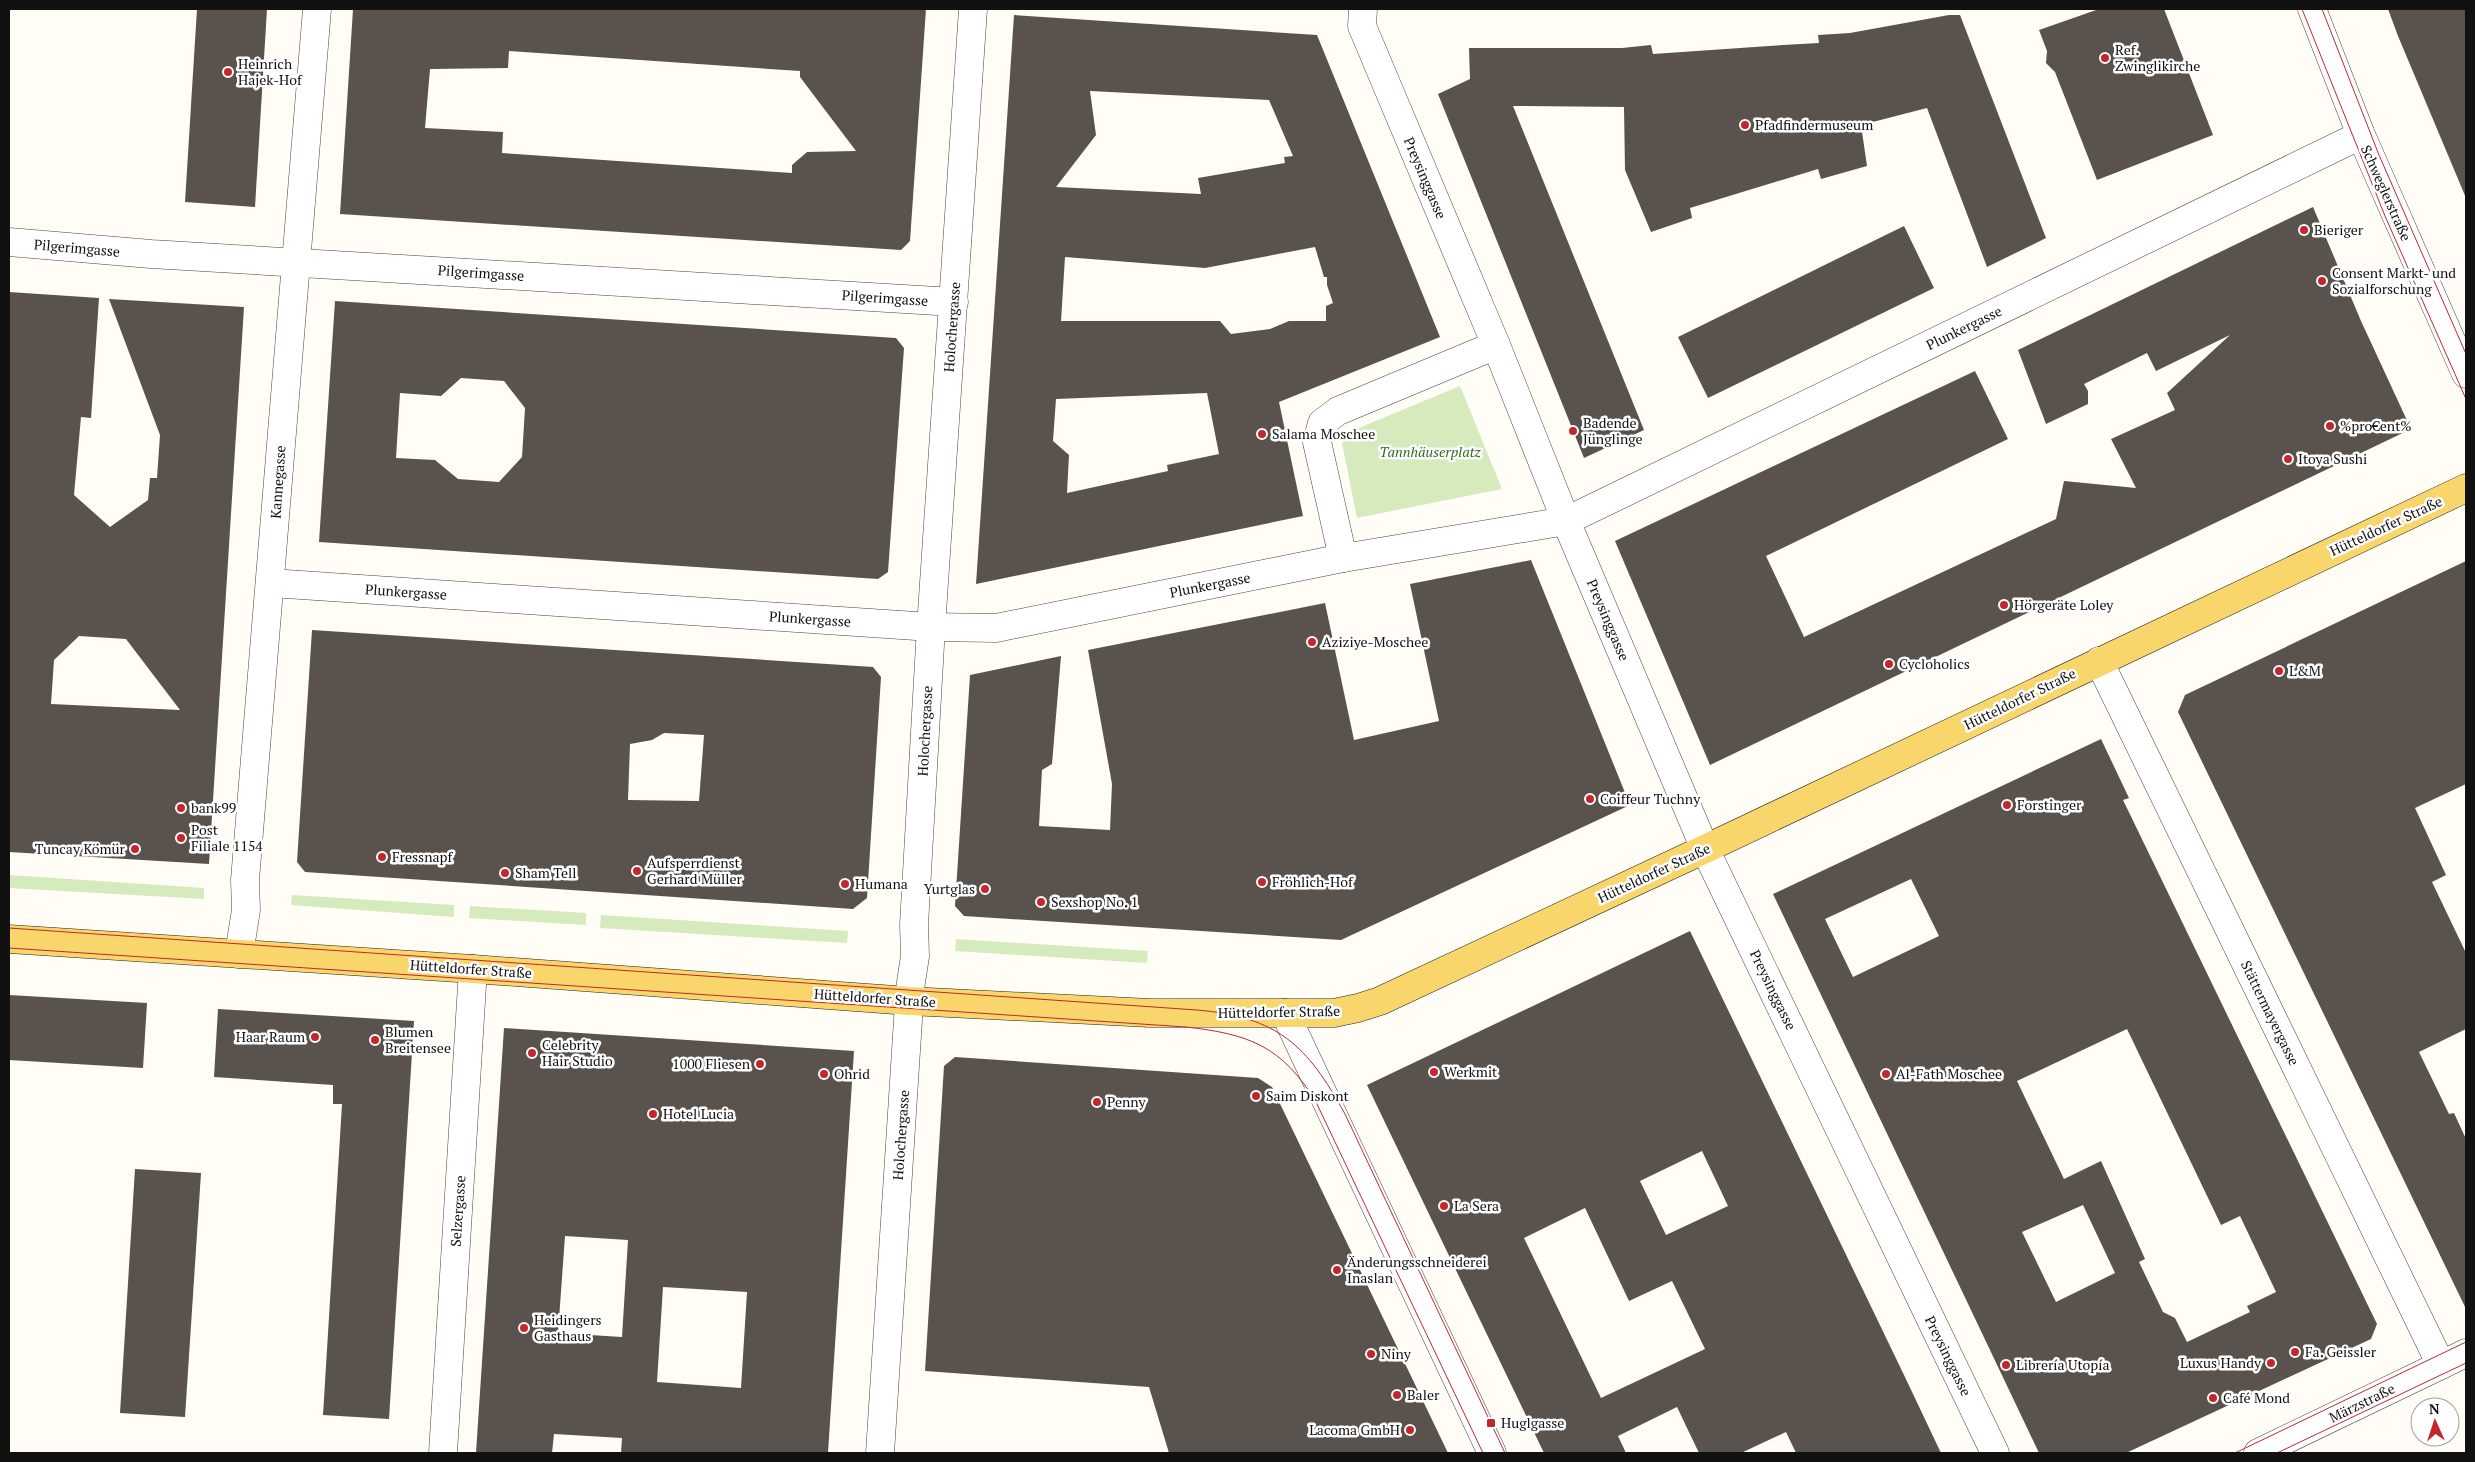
<svg xmlns="http://www.w3.org/2000/svg" width="2475" height="1462" font-family="'PT Serif',serif">
<style>
.green{fill:#d5ebbd}
.building{fill:#5a524d;fill-rule:evenodd}
.lines{fill:none;stroke-linecap:round;stroke-linejoin:round}
.minor-casing{stroke:#444;stroke-width:29}
.major-casing{stroke:#222;stroke-width:29}
.minor{stroke:#fff;stroke-width:28}
.major{stroke:#f9d66b;stroke-width:28}
.tram{stroke:#c4262e;stroke-width:1}
.poi-dot{fill:#c4262e;stroke:#fff;stroke-width:2}
.labels{text-anchor:middle;stroke-width:5;stroke-linejoin:round;paint-order:stroke}
.poi-label{font-size:14px;fill:#111;stroke:#fff;text-anchor:start}
.street-label{font-size:14px;fill:#111;stroke:#fff}
.park-label{font-size:14px;font-style:italic;fill:#2f6b1f;stroke:#fff}
</style>
<rect width="100%" height="100%" fill="#fffdf5"/>
<g class="green">
<path d="M 1460,386 L 1502,489 L 1357,518 L 1342,443 L 1354,430 Z"/>
<path d="M 9,875 L 204,888 L 204,899 L 9,888 Z"/>
<path d="M 292,895 L 454,905 L 454,917 L 291,905 Z"/>
<path d="M 470,906 L 586,913 L 586,925 L 469,918 Z"/>
<path d="M 601,915 L 848,931 L 847,943 L 600,928 Z"/>
<path d="M 956,939 L 1148,951 L 1147,963 L 955,951 Z"/>
</g>
<g class="building">
<path d="M 197,9 L 267,9 L 255,207 L 185,202 Z"/>
<path d="M 353,9 L 926,9 L 910,241 L 901,250 L 340,214 ZM 509,51 L 800,71 L 800,77 L 856,151 L 807,152 L 792,165 L 792,173 L 502,153 L 503,132 L 425,128 L 430,69 L 508,68 Z"/>
<path d="M 2099,9 L 2164,9 L 2213,135 L 2097,180 L 2055,72 L 2046,63 L 2047,51 L 2039,30 Z"/>
<path d="M 2388,9 L 2466,9 L 2466,198 L 2398,36 Z"/>
<path d="M 1014,15 L 1317,35 L 1440,337 L 1279,402 L 1303,516 L 976,584 ZM 1090,91 L 1269,100 L 1293,156 L 1284,157 L 1285,163 L 1198,178 L 1201,194 L 1056,187 L 1096,135 ZM 1315,247 L 1324,277 L 1327,277 L 1327,285 L 1333,303 L 1326,306 L 1326,321 L 1289,321 L 1270,329 L 1231,334 L 1220,321 L 1061,321 L 1065,257 L 1205,268 ZM 1207,393 L 1219,454 L 1167,465 L 1168,471 L 1067,493 L 1069,455 L 1053,441 L 1056,399 Z"/>
<path d="M 1949,15 L 1960,15 L 2046,238 L 1987,267 L 1927,108 L 1861,125 L 1867,166 L 1821,179 L 1818,169 L 1690,208 L 1692,218 L 1651,232 L 1625,170 L 1624,107 L 1513,106 L 1644,430 L 1584,458 L 1438,94 L 1470,79 L 1469,48 L 1622,48 L 1651,45 L 1653,54 L 1783,45 L 1819,43 L 1818,35 L 1850,33 Z"/>
<path d="M 2313,207 L 2361,321 L 2411,429 L 1710,765 L 1615,541 L 1975,371 L 2008,439 L 1766,556 L 1804,637 L 2056,519 L 2064,481 L 2136,488 L 2111,439 L 2175,410 L 2167,393 L 2230,335 L 2156,371 L 2147,353 L 2084,384 L 2088,391 L 2088,404 L 2046,424 L 2018,350 Z"/>
<path d="M 1904,226 L 1934,288 L 1708,398 L 1678,337 Z"/>
<path d="M 9,292 L 99,298 L 91,418 L 81,417 L 74,495 L 110,527 L 148,500 L 150,478 L 157,478 L 160,435 L 109,299 L 244,307 L 209,864 L 9,852 ZM 79,636 L 126,639 L 180,710 L 51,704 L 54,660 Z"/>
<path d="M 335,301 L 896,338 L 904,348 L 888,572 L 878,579 L 319,542 ZM 461,378 L 504,381 L 525,408 L 522,457 L 499,482 L 458,479 L 435,460 L 396,458 L 400,393 L 441,396 Z"/>
<path d="M 1531,560 L 1630,805 L 1341,940 L 964,916 L 955,906 L 970,675 L 1061,656 L 1052,764 L 1042,770 L 1039,826 L 1110,830 L 1112,784 L 1088,650 L 1325,603 L 1354,740 L 1439,721 L 1410,584 Z"/>
<path d="M 2466,561 L 2466,784 L 2415,808 L 2446,875 L 2432,882 L 2466,953 L 2466,1029 L 2419,1052 L 2449,1114 L 2454,1113 L 2466,1139 L 2466,1309 L 2178,712 L 2185,695 Z"/>
<path d="M 312,630 L 873,667 L 881,677 L 867,898 L 853,909 L 305,872 L 297,862 ZM 664,733 L 704,735 L 699,801 L 628,800 L 630,744 L 652,740 Z"/>
<path d="M 2101,739 L 2129,798 L 2123,800 L 2377,1324 L 2371,1339 L 2126,1453 L 2039,1453 L 1773,894 ZM 1911,879 L 1939,936 L 1853,977 L 1825,919 ZM 2127,1029 L 2221,1225 L 2240,1216 L 2276,1292 L 2247,1306 L 2250,1312 L 2187,1342 L 2175,1318 L 2163,1312 L 2139,1262 L 2145,1259 L 2101,1161 L 2064,1179 L 2017,1081 ZM 2083,1205 L 2115,1273 L 2056,1302 L 2022,1232 Z"/>
<path d="M 1690,931 L 1904,1375 L 1941,1453 L 1796,1453 L 1786,1432 L 1741,1453 L 1699,1453 L 1677,1407 L 1618,1436 L 1626,1453 L 1544,1453 L 1440,1237 L 1367,1085 ZM 1702,1151 L 1728,1206 L 1666,1235 L 1640,1181 ZM 1585,1208 L 1629,1301 L 1672,1281 L 1705,1349 L 1601,1398 L 1524,1238 Z"/>
<path d="M 9,995 L 147,1003 L 143,1068 L 9,1060 Z"/>
<path d="M 218,1009 L 414,1021 L 389,1419 L 323,1415 L 342,1104 L 333,1104 L 333,1085 L 214,1077 Z"/>
<path d="M 504,1028 L 854,1051 L 828,1453 L 621,1453 L 622,1438 L 554,1434 L 552,1453 L 476,1453 ZM 565,1236 L 628,1240 L 622,1337 L 558,1333 ZM 663,1287 L 747,1292 L 741,1388 L 657,1382 Z"/>
<path d="M 955,1057 L 1258,1078 L 1272,1087 L 1448,1453 L 1169,1453 L 1149,1387 L 925,1371 L 944,1066 Z"/>
<path d="M 135,1169 L 201,1173 L 185,1417 L 120,1413 Z"/>
</g>
<g class="lines">
<defs>
<g id="minor">
<path d="M 1363,9 L 1362,26 L 1496,345 L 1566,521 L 1705,849 L 1995,1453"/>
<path d="M 2312,9 L 2361,135 L 2466,374"/>
<path d="M 9,242 L 151,254 L 954,302"/>
<path d="M 1343,558 L 1317,442 L 1322,423 L 1338,411 L 1496,345"/>
<path d="M 271,583 L 931,627 L 996,628 L 1343,558 L 1566,521 L 2361,135"/>
<path d="M 2099,661 L 2441,1365"/>
<path d="M 239,954 L 246,910 L 245,880 C 271,590 291,299 317,9"/>
<path d="M 1285,1013 L 1492,1453"/>
<path d="M 443,1453 L 473,969"/>
<path d="M 880,1453 L 910,989 L 915,956 L 914,925 L 931,627 L 973,9"/>
<path d="M 2258,1453 L 2466,1353"/>
</g>
<path id="major" d="M 9,939 L 473,969 L 909,1001 L 1150,1013 L 1334,1013 L 1358,1008 L 1380,1001 L 1705,849 L 2466,488"/>
</defs>
<use href="#minor" class="minor-casing"/>
<use href="#major" class="major-casing"/>
<use href="#minor" class="minor"/>
<use href="#major" class="major"/>
<g class="tram">
<path d="M 2302,9 L 2385,216 L 2466,399"/>
<path d="M 2322,9 L 2379,155 L 2466,354"/>
<path d="M 9,928 L 1197,1010 C 1278,1017 1307,1045 1345,1114 L 1505,1453"/>
<path d="M 9,948 L 1186,1027 C 1249,1034 1282,1046 1316,1102 L 1483,1453"/>
<path d="M 2235,1453 L 2466,1342"/>
<path d="M 2277,1453 L 2466,1363"/>
</g>
</g>
<g class="poi-dot">
<circle cx="2105" cy="58" r="5"/>
<circle cx="228" cy="72" r="5"/>
<circle cx="1745" cy="125" r="5"/>
<circle cx="2304" cy="230" r="5"/>
<circle cx="2322" cy="281" r="5"/>
<circle cx="2330" cy="426" r="5"/>
<circle cx="1573" cy="431" r="5"/>
<circle cx="1262" cy="434" r="5"/>
<circle cx="2288" cy="459" r="5"/>
<circle cx="2004" cy="605" r="5"/>
<circle cx="1312" cy="642" r="5"/>
<circle cx="1889" cy="664" r="5"/>
<circle cx="2279" cy="671" r="5"/>
<circle cx="1590" cy="799" r="5"/>
<circle cx="2007" cy="805" r="5"/>
<circle cx="181" cy="808" r="5"/>
<circle cx="181" cy="838" r="5"/>
<circle cx="135" cy="849" r="5"/>
<circle cx="382" cy="857" r="5"/>
<circle cx="637" cy="871" r="5"/>
<circle cx="505" cy="873" r="5"/>
<circle cx="1262" cy="882" r="5"/>
<circle cx="845" cy="884" r="5"/>
<circle cx="985" cy="889" r="5"/>
<circle cx="1041" cy="902" r="5"/>
<circle cx="315" cy="1037" r="5"/>
<circle cx="375" cy="1040" r="5"/>
<circle cx="532" cy="1053" r="5"/>
<circle cx="760" cy="1064" r="5"/>
<circle cx="1434" cy="1072" r="5"/>
<circle cx="824" cy="1074" r="5"/>
<circle cx="1886" cy="1074" r="5"/>
<circle cx="1256" cy="1096" r="5"/>
<circle cx="1097" cy="1102" r="5"/>
<circle cx="653" cy="1114" r="5"/>
<circle cx="1444" cy="1206" r="5"/>
<circle cx="1337" cy="1270" r="5"/>
<circle cx="524" cy="1328" r="5"/>
<circle cx="2295" cy="1352" r="5"/>
<circle cx="1371" cy="1354" r="5"/>
<circle cx="2271" cy="1363" r="5"/>
<circle cx="2006" cy="1365" r="5"/>
<circle cx="1397" cy="1395" r="5"/>
<circle cx="2213" cy="1398" r="5"/>
<rect x="1486" y="1418" width="10" height="10" rx="2.5"/>
<circle cx="1410" cy="1430" r="5"/>
</g>
<g class="labels">
<g class="poi-label">
<text x="2115" y="55">Ref.<tspan x="2115" dy="16">Zwinglikirche</tspan></text>
<text x="238" y="69">Heinrich<tspan x="238" dy="16">Hajek-Hof</tspan></text>
<text x="1755" y="130">Pfadfindermuseum</text>
<text x="2314" y="235">Bieriger</text>
<text x="2332" y="278">Consent Markt- und<tspan x="2332" dy="16">Sozialforschung</tspan></text>
<text x="1583" y="428">Badende<tspan x="1583" dy="16">Jünglinge</tspan></text>
<text x="2340" y="431">%pro€ent%</text>
<text x="1272" y="439">Salama Moschee</text>
<text x="2298" y="464">Itoya Sushi</text>
<text x="2014" y="610">Hörgeräte Loley</text>
<text x="1322" y="647">Aziziye-Moschee</text>
<text x="1899" y="669">Cycloholics</text>
<text x="2289" y="676">L&amp;M</text>
<text x="1600" y="804">Coiffeur Tuchny</text>
<text x="2017" y="810">Forstinger</text>
<text x="191" y="813">bank99</text>
<text x="191" y="835">Post<tspan x="191" dy="16">Filiale 1154</tspan></text>
<text x="125" y="854" text-anchor="end">Tuncay Kömür</text>
<text x="392" y="862">Fressnapf</text>
<text x="647" y="868">Aufsperrdienst<tspan x="647" dy="16">Gerhard Müller</tspan></text>
<text x="515" y="878">Sham Tell</text>
<text x="1272" y="887">Fröhlich-Hof</text>
<text x="855" y="889">Humana</text>
<text x="975" y="894" text-anchor="end">Yurtglas</text>
<text x="1051" y="907">Sexshop No. 1</text>
<text x="385" y="1037">Blumen<tspan x="385" dy="16">Breitensee</tspan></text>
<text x="305" y="1042" text-anchor="end">Haar Raum</text>
<text x="542" y="1050">Celebrity<tspan x="542" dy="16">Hair Studio</tspan></text>
<text x="750" y="1069" text-anchor="end">1000 Fliesen</text>
<text x="1444" y="1077">Werkmit</text>
<text x="834" y="1079">Ohrid</text>
<text x="1896" y="1079">Al-Fath Moschee</text>
<text x="1266" y="1101">Saim Diskont</text>
<text x="1107" y="1107">Penny</text>
<text x="663" y="1119">Hotel Lucia</text>
<text x="1454" y="1211">La Sera</text>
<text x="1347" y="1267">Änderungsschneiderei<tspan x="1347" dy="16">Inaslan</tspan></text>
<text x="534" y="1325">Heidingers<tspan x="534" dy="16">Gasthaus</tspan></text>
<text x="2305" y="1357">Fa. Geissler</text>
<text x="1381" y="1359">Niny</text>
<text x="2261" y="1368" text-anchor="end">Luxus Handy</text>
<text x="2016" y="1370">Librería Utopía</text>
<text x="1407" y="1400">Baler</text>
<text x="2223" y="1403">Café Mond</text>
<text x="1501" y="1428">Huglgasse</text>
<text x="1400" y="1435" text-anchor="end">Lacoma GmbH</text>
</g>
<g class="street-label">
<text transform="translate(1425 178) rotate(67)" y="5">Preysinggasse</text>
<text transform="translate(2386 193) rotate(66)" y="5">Schweglerstraße</text>
<text transform="translate(77 248) rotate(5)" y="5">Pilgerimgasse</text>
<text transform="translate(481 273) rotate(4)" y="5">Pilgerimgasse</text>
<text transform="translate(885 298) rotate(4)" y="5">Pilgerimgasse</text>
<text transform="translate(952 327) rotate(-86)" y="5">Holochergasse</text>
<text transform="translate(1964 328) rotate(-26)" y="5">Plunkergasse</text>
<text transform="translate(278 482) rotate(-86)" y="5">Kannegasse</text>
<text transform="translate(2386 526) rotate(-25)" y="5">Hütteldorfer Straße</text>
<text transform="translate(1210 585) rotate(-11)" y="5">Plunkergasse</text>
<text transform="translate(406 592) rotate(4)" y="5">Plunkergasse</text>
<text transform="translate(810 619) rotate(4)" y="5">Plunkergasse</text>
<text transform="translate(1608 620) rotate(67)" y="5">Preysinggasse</text>
<text transform="translate(2020 699) rotate(-26)" y="5">Hütteldorfer Straße</text>
<text transform="translate(925 731) rotate(-87)" y="5">Holochergasse</text>
<text transform="translate(1654 873) rotate(-25)" y="5">Hütteldorfer Straße</text>
<text transform="translate(471 969) rotate(4)" y="5">Hütteldorfer Straße</text>
<text transform="translate(1773 990) rotate(64)" y="5">Preysinggasse</text>
<text transform="translate(875 998) rotate(4)" y="5">Hütteldorfer Straße</text>
<text transform="translate(1279 1012) rotate(-1)" y="5">Hütteldorfer Straße</text>
<text transform="translate(2270 1013) rotate(64)" y="5">Stättermayergasse</text>
<text transform="translate(901 1135) rotate(-86)" y="5">Holochergasse</text>
<text transform="translate(458 1211) rotate(-86)" y="5">Selzergasse</text>
<text transform="translate(1948 1356) rotate(64)" y="5">Preysinggasse</text>
<text transform="translate(2362 1403) rotate(-26)" y="5">Märzstraße</text>
</g>
<g class="park-label">
<text x="1430" y="457">Tannhäuserplatz</text>
</g>
</g>
<rect width="2475" height="1462" fill="none" stroke="#111111" stroke-width="20"/>
<g transform="translate(2435 1422) rotate(357)"><circle r="24" fill="#ffffff" stroke="#a0a0a0"/>
<path d="M0-4L9 19L0 12L-9 19Z" fill="#c4262e"/>
<text y="-8" font-size="14" font-weight="bold" text-anchor="middle" fill="#111111">N</text>
</g>
</svg>
